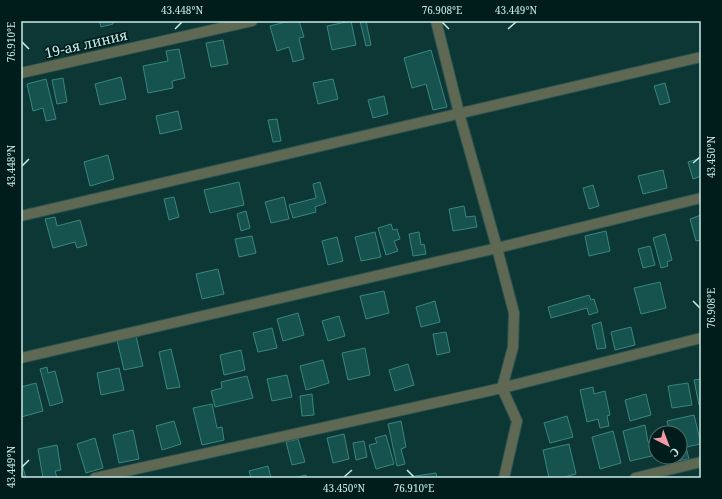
<svg xmlns="http://www.w3.org/2000/svg" width="722" height="499" font-family="'Noto Serif',serif">
<style>
.building{fill:#16524e;stroke:#398680}
.lines{fill:none;stroke-linecap:round;stroke-linejoin:round}
.minor-casing{stroke:#2b5451;stroke-width:12}
.minor{stroke:#5e6853;stroke-width:10}
.ticks{fill:none;stroke:#c8ece8;stroke-width:1.5}
.labels{text-anchor:middle;stroke-width:3.5;stroke-linejoin:round;paint-order:stroke}
.street-label{font-size:14px;fill:#c8ece8;stroke:#001d1b}
.neatline{fill:none;stroke:#c8ece8;stroke-width:1.5}
.ticks-label{font-size:10px;text-anchor:middle;fill:#c8ece8}
</style>
<rect width="100%" height="100%" fill="#0d3734"/>
<g class="building">
<path d="M 99,21 L 113,21 L 113,24 L 101,27 Z"/>
<path d="M 290,21 L 299,21 L 304,37 L 299,38 L 304,59 L 293,62 L 289,47 L 277,51 L 270,26 Z"/>
<path d="M 351,21 L 356,45 L 332,50 L 327,26 Z"/>
<path d="M 360,21 L 366,21 L 371,45 L 366,46 Z"/>
<path d="M 223,40 L 228,64 L 211,67 L 206,43 Z"/>
<path d="M 179,49 L 185,78 L 172,81 L 173,88 L 148,93 L 143,66 L 168,61 L 166,51 Z"/>
<path d="M 431,50 L 447,107 L 433,110 L 426,84 L 412,88 L 404,58 Z"/>
<path d="M 121,77 L 126,99 L 100,105 L 95,84 Z"/>
<path d="M 63,78 L 67,102 L 57,104 L 52,80 Z"/>
<path d="M 46,79 L 56,119 L 46,121 L 43,108 L 33,111 L 27,84 Z"/>
<path d="M 333,79 L 338,99 L 318,104 L 313,83 Z"/>
<path d="M 665,83 L 670,102 L 660,105 L 654,86 Z"/>
<path d="M 384,96 L 388,114 L 373,118 L 368,100 Z"/>
<path d="M 178,111 L 182,129 L 160,134 L 156,116 Z"/>
<path d="M 277,119 L 281,141 L 273,142 L 268,120 Z"/>
<path d="M 108,155 L 114,179 L 90,186 L 84,162 Z"/>
<path d="M 701,158 L 701,176 L 693,179 L 688,162 Z"/>
<path d="M 663,170 L 667,188 L 643,194 L 638,176 Z"/>
<path d="M 239,182 L 244,205 L 210,213 L 204,190 Z"/>
<path d="M 320,182 L 326,203 L 315,207 L 316,212 L 293,218 L 289,205 L 316,198 L 313,184 Z"/>
<path d="M 593,185 L 599,206 L 589,209 L 583,188 Z"/>
<path d="M 174,197 L 179,217 L 169,220 L 164,199 Z"/>
<path d="M 284,197 L 289,219 L 271,223 L 265,202 Z"/>
<path d="M 464,206 L 466,217 L 475,216 L 477,227 L 453,231 L 449,209 Z"/>
<path d="M 246,211 L 250,228 L 241,231 L 237,214 Z"/>
<path d="M 701,215 L 701,240 L 696,241 L 690,219 Z"/>
<path d="M 55,217 L 57,226 L 80,220 L 87,245 L 77,248 L 75,242 L 53,248 L 45,219 Z"/>
<path d="M 391,224 L 393,230 L 397,229 L 400,239 L 394,241 L 398,251 L 386,255 L 378,228 Z"/>
<path d="M 606,231 L 610,251 L 589,256 L 585,236 Z"/>
<path d="M 375,232 L 381,257 L 361,261 L 355,237 Z"/>
<path d="M 419,232 L 421,245 L 424,244 L 426,254 L 413,256 L 409,234 Z"/>
<path d="M 665,234 L 672,260 L 667,262 L 668,266 L 661,268 L 653,238 Z"/>
<path d="M 252,236 L 256,253 L 239,257 L 235,239 Z"/>
<path d="M 337,237 L 343,261 L 328,265 L 322,241 Z"/>
<path d="M 650,246 L 655,265 L 643,268 L 638,249 Z"/>
<path d="M 218,269 L 224,294 L 202,299 L 196,274 Z"/>
<path d="M 660,282 L 666,308 L 641,314 L 634,288 Z"/>
<path d="M 384,291 L 389,313 L 366,319 L 360,296 Z"/>
<path d="M 589,295 L 591,300 L 594,299 L 598,312 L 589,315 L 587,308 L 551,318 L 548,307 Z"/>
<path d="M 435,301 L 440,322 L 421,327 L 416,307 Z"/>
<path d="M 298,313 L 304,335 L 283,341 L 277,319 Z"/>
<path d="M 339,316 L 345,336 L 328,341 L 322,321 Z"/>
<path d="M 601,322 L 606,348 L 597,349 L 592,325 Z"/>
<path d="M 631,327 L 635,345 L 615,350 L 611,332 Z"/>
<path d="M 272,328 L 277,348 L 258,352 L 253,333 Z"/>
<path d="M 446,332 L 450,352 L 437,355 L 433,334 Z"/>
<path d="M 136,336 L 143,366 L 124,370 L 117,340 Z"/>
<path d="M 365,348 L 370,375 L 348,380 L 342,353 Z"/>
<path d="M 171,349 L 180,387 L 167,389 L 159,352 Z"/>
<path d="M 241,350 L 245,370 L 224,375 L 220,355 Z"/>
<path d="M 323,360 L 329,383 L 306,390 L 300,366 Z"/>
<path d="M 408,364 L 414,385 L 395,391 L 389,370 Z"/>
<path d="M 47,367 L 48,373 L 55,371 L 63,402 L 50,406 L 40,369 Z"/>
<path d="M 119,368 L 124,390 L 101,395 L 97,373 Z"/>
<path d="M 287,375 L 292,397 L 272,401 L 267,379 Z"/>
<path d="M 247,376 L 253,398 L 215,407 L 211,391 L 222,388 L 221,382 Z"/>
<path d="M 701,379 L 701,405 L 699,405 L 694,380 Z"/>
<path d="M 36,383 L 43,411 L 21,417 L 21,387 Z"/>
<path d="M 688,383 L 692,405 L 672,408 L 668,386 Z"/>
<path d="M 593,387 L 594,394 L 605,391 L 610,415 L 607,416 L 609,426 L 600,428 L 598,419 L 587,422 L 580,390 Z"/>
<path d="M 312,394 L 314,415 L 302,416 L 300,396 Z"/>
<path d="M 646,394 L 651,415 L 630,421 L 625,400 Z"/>
<path d="M 212,404 L 217,428 L 222,427 L 224,440 L 202,445 L 193,408 Z"/>
<path d="M 694,415 L 701,444 L 686,447 L 689,459 L 677,461 L 676,457 L 680,457 L 680,433 L 670,433 L 667,421 Z"/>
<path d="M 567,416 L 573,437 L 550,443 L 544,423 Z"/>
<path d="M 174,421 L 181,444 L 162,450 L 156,426 Z"/>
<path d="M 401,421 L 406,447 L 401,449 L 405,464 L 397,466 L 388,424 Z"/>
<path d="M 645,425 L 648,442 L 655,441 L 656,455 L 630,461 L 623,431 Z"/>
<path d="M 133,430 L 139,459 L 119,463 L 113,435 Z"/>
<path d="M 613,431 L 621,463 L 600,469 L 592,437 Z"/>
<path d="M 344,434 L 349,459 L 333,463 L 327,438 Z"/>
<path d="M 386,435 L 394,464 L 376,469 L 369,445 L 377,443 L 375,438 Z"/>
<path d="M 95,438 L 103,468 L 86,473 L 77,444 Z"/>
<path d="M 298,439 L 305,462 L 292,465 L 286,442 Z"/>
<path d="M 364,441 L 367,457 L 356,460 L 353,443 Z"/>
<path d="M 569,444 L 576,474 L 560,478 L 549,478 L 543,450 Z"/>
<path d="M 57,445 L 61,470 L 55,471 L 57,478 L 43,478 L 38,449 Z"/>
<path d="M 21,461 L 26,478 L 21,478 Z"/>
<path d="M 268,466 L 271,478 L 251,478 L 249,471 Z"/>
<path d="M 436,473 L 437,478 L 402,478 Z"/>
<path d="M 306,475 L 307,478 L 293,478 Z"/>
</g>
<g class="lines">
<defs>
<g id="minor">
<path d="M 436,21 L 459,113 L 497,248 L 514,313 L 513,347 L 502,388 L 517,421 L 504,478"/>
<path d="M 21,73 L 252,21"/>
<path d="M 21,216 L 701,57"/>
<path d="M 21,358 L 497,248 L 701,198"/>
<path d="M 95,478 L 502,388 L 701,338"/>
<path d="M 635,478 L 701,462"/>
</g>
</defs>
<use href="#minor" class="minor-casing"/>
<use href="#minor" class="minor"/>
</g>
<path class="ticks" d="M 442,22 L 449,29M 175,29 L 182,22M 508,29 L 516,22M 22,42 L 29,49M 693,163 L 700,157M 22,166 L 29,159M 693,301 L 700,308M 22,467 L 29,460M 407,470 L 414,477M 344,477 L 352,470"/>
<g class="labels">
<g class="street-label">
<text transform="translate(86 44) rotate(-13)" y="5">19-ая линия</text>
</g>
</g>
<rect width="722" height="499" fill="none" stroke="#001d1b" stroke-width="44"/>
<g transform="translate(668 445) rotate(138)"><circle r="19" fill="#001d1b" stroke="#50706d"/>
<path d="M0-3L7 15L0 10L-7 15Z" fill="#f39aaa"/>
<text y="-6" font-size="11" font-weight="bold" text-anchor="middle" fill="#c8ece8">С</text>
</g>
<rect x="22" y="22" width="678" height="455" class="neatline"/>
<g class="ticks-label">
<text x="182" y="14">43.448°N</text>
<text x="442" y="14">76.908°E</text>
<text x="516" y="14">43.449°N</text>
<text transform="translate(11 42) rotate(-90)" y="4">76.910°E</text>
<text transform="translate(711 157) rotate(-90)" y="4">43.450°N</text>
<text transform="translate(11 166) rotate(-90)" y="4">43.448°N</text>
<text transform="translate(711 308) rotate(-90)" y="4">76.908°E</text>
<text transform="translate(11 467) rotate(-90)" y="4">43.449°N</text>
<text x="344" y="492">43.450°N</text>
<text x="414" y="492">76.910°E</text>
</g>
</svg>
